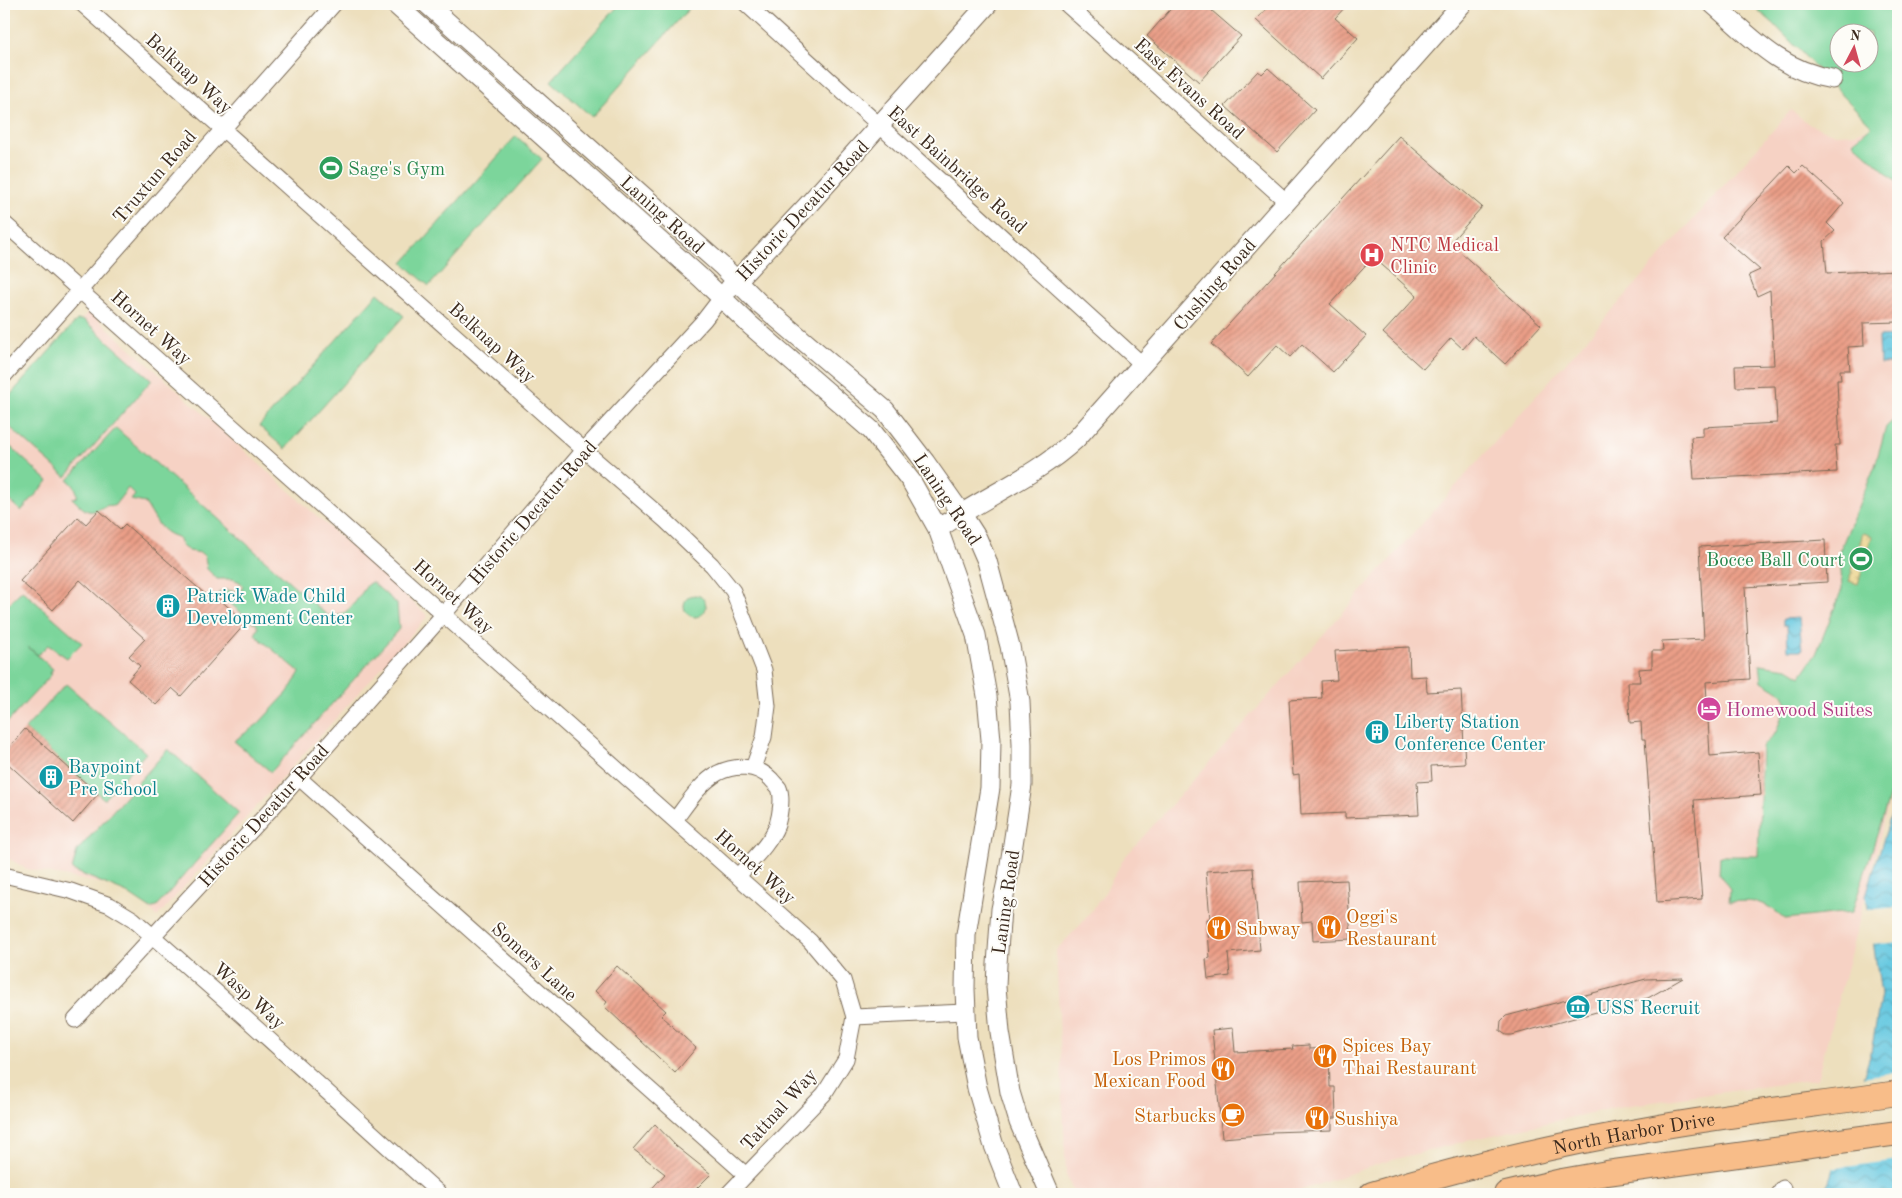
<svg xmlns="http://www.w3.org/2000/svg" width="1902" height="1198" font-family="'Old Standard TT',serif">
<style>
.built{fill:#f6d2c4}
.green{fill:#7cd59b;stroke:#5c805c;fill-rule:evenodd}
.sand{fill:url(#sand-dots);stroke:#94825e}
.water{fill:url(#water-waves);stroke:#4e787f}
.pier{fill:#eddfbd}
.building{fill:url(#building-hatch)}
.lines{fill:none;stroke-linecap:round;stroke-linejoin:round}
.minor-casing{stroke:#796956;stroke-width:17}
.tertiary-casing{stroke:#796956;stroke-width:21}
.primary-casing{stroke:#796956;stroke-width:26}
.minor{stroke:#fff;stroke-width:15}
.tertiary{stroke:#fff;stroke-width:19}
.primary{stroke:#f8bd89;stroke-width:24}
.labels{text-anchor:middle;stroke-width:4;stroke-linejoin:round;paint-order:stroke}
.street-label{font-size:19px;fill:#3b2a1e;stroke:#fdfcf7}
.leisure-label{font-size:19px;fill:#27864d;stroke:#fdfcf7;text-anchor:start}
.health-label{font-size:19px;fill:#be3a42;stroke:#fdfcf7;text-anchor:start}
.culture-label{font-size:19px;fill:#0d838f;stroke:#fdfcf7;text-anchor:start}
.hotel-label{font-size:19px;fill:#b23c85;stroke:#fdfcf7;text-anchor:start}
.food-label{font-size:19px;fill:#c56008;stroke:#fdfcf7;text-anchor:start}
</style>
<defs>
<pattern id="sand-dots" width="8" height="8" patternUnits="userSpaceOnUse" patternTransform="scale(1.25)"><rect width="8" height="8" fill="#eeda9e"/><path d="M2 2h.1M6 6h.1" fill="none" stroke="#cdbb88" stroke-width="1.8" stroke-linecap="round"/></pattern>
<pattern id="water-waves" width="16" height="10" patternUnits="userSpaceOnUse" patternTransform="scale(1.25)"><rect width="16" height="10" fill="#62c7e0"/><path d="M0 5q4-4 8 0t8 0" fill="none" stroke="#52a2b5"/></pattern>
<pattern id="building-hatch" width="6" height="6" patternUnits="userSpaceOnUse" patternTransform="scale(1.25)"><rect width="6" height="6" fill="#eb9f88"/><path d="M-1 1l2-2M0 6l6-6M5 7l2-2" fill="none" stroke="#c0826f"/></pattern>
</defs>
<rect width="100%" height="100%" fill="#fdfcf7"/>
<filter id="ink" filterUnits="userSpaceOnUse"><feTurbulence type="fractalNoise" baseFrequency=".02" numOctaves="2"/><feDisplacementMap in="SourceGraphic" scale="10" xChannelSelector="R" yChannelSelector="G"/><feConvolveMatrix kernelMatrix="1 2 1 2 8 2 1 2 1" color-interpolation-filters="sRGB"/></filter>
<filter id="wash" filterUnits="userSpaceOnUse"><feTurbulence type="fractalNoise" baseFrequency=".0096" numOctaves="4" result="noise"/><feDisplacementMap in="SourceGraphic" scale="20" xChannelSelector="R" yChannelSelector="G"/><feGaussianBlur stdDeviation="1.12" result="paint"/><feColorMatrix in="noise" values="0 0 0 0 0 0 0 0 0 0 0 0 0 0 0 0 0 1.4 0 .05"/><feComposite in="paint" operator="in"/></filter>
<g filter="url(#wash)">
<rect width="100%" height="100%" fill="#eddfbd"/>
<g class="built">
<path d="M 1791,110 L 1810,125 L 1836,134 L 1855,133 L 1866,129 L 1898,158 L 1898,764 L 1866,895 L 1817,1079 L 1617,1107 L 1462,1142 L 1381,1163 L 1290,1194 L 1074,1194 L 1066,1174 L 1056,950 L 1083,922 L 1104,894 L 1124,858 Z"/>
<path d="M 89,311 L 428,616 L 157,917 L 129,889 L 27,869 L 4,856 L 4,406 Z"/>
</g>
<g class="green">
<path d="M 620,4 L 693,4 L 592,117 L 551,81 Z"/>
<path d="M 1751,4 L 1898,4 L 1898,183 L 1853,142 L 1872,126 L 1773,23 ZM 1840,32 L 1870,32 L 1870,62 L 1840,62 Z"/>
<path d="M 516,136 L 542,159 L 429,286 L 403,263 Z"/>
<path d="M 378,293 L 404,316 L 285,449 L 259,426 Z"/>
<path d="M 77,320 L 84,320 L 152,380 L 66,477 L 4,422 L 4,402 Z"/>
<path d="M 1898,416 L 1898,770 L 1852,912 L 1785,919 C 1765,901 1755,900 1729,902 L 1730,889 L 1719,874 L 1720,856 L 1758,856 L 1762,747 L 1776,732 L 1787,703 L 1783,694 L 1762,681 L 1760,664 L 1788,668 L 1801,676 L 1816,654 L 1842,589 L 1840,550 L 1875,466 L 1886,427 Z"/>
<path d="M 116,428 L 327,615 C 346,622 358,597 368,584 L 372,582 L 397,604 L 399,629 L 271,772 L 234,741 L 258,724 L 288,692 L 300,672 L 255,635 L 258,628 L 256,623 L 252,622 L 218,593 L 226,590 L 239,592 L 243,587 L 240,582 L 233,579 L 217,579 L 207,569 L 205,557 L 201,553 L 189,551 L 183,547 L 177,537 C 159,532 155,518 145,503 L 131,500 L 135,495 L 128,488 L 114,506 C 103,502 95,517 84,509 C 80,506 76,502 72,498 L 77,497 C 78,490 73,484 68,480 Z"/>
<path d="M 4,441 L 48,481 L 21,511 L 4,496 Z"/>
<path d="M 22,590 L 82,643 L 67,658 L 48,645 L 38,655 L 28,647 L 53,669 L 50,673 L 52,674 L 4,726 L 4,603 L 7,606 Z"/>
<circle cx="695" cy="606" r="11"/>
<path d="M 66,684 L 146,753 L 104,799 L 25,729 Z"/>
<path d="M 168,749 L 239,813 L 157,906 L 151,909 L 127,893 L 72,870 L 77,851 Z"/>
</g>
<path class="sand" d="M 1863,533 L 1872,536 L 1858,584 L 1849,581 Z"/>
<g class="water">
<path d="M 1897,336 L 1898,363 L 1880,364 L 1879,337 Z"/>
<path d="M 1799,618 L 1802,650 L 1788,650 L 1787,625 L 1783,625 L 1783,619 Z"/>
<path d="M 1898,793 L 1898,1194 L 1822,1194 L 1829,1181 L 1871,1053 L 1881,994 L 1866,895 Z"/>
</g>
<g class="pier">
<path d="M 1898,907 L 1898,942 L 1871,945 L 1866,910 Z"/>
<path d="M 1898,1072 L 1898,1160 L 1830,1169 L 1860,1077 Z"/>
</g>
<g id="blocks">
<g class="building">
<path d="M 1175,4 L 1204,4 L 1241,36 L 1199,82 L 1147,36 Z"/>
<path d="M 1271,4 L 1348,4 L 1335,18 L 1358,38 L 1321,79 L 1256,20 Z"/>
<path d="M 1268,68 L 1315,110 L 1277,152 L 1225,106 L 1258,71 L 1262,74 Z"/>
<path d="M 1399,136 L 1482,207 L 1450,243 L 1541,325 L 1505,364 L 1474,336 L 1463,349 L 1451,338 L 1423,369 L 1383,333 L 1417,296 L 1373,257 L 1330,304 L 1366,336 L 1333,372 L 1302,344 L 1290,357 L 1277,345 L 1248,377 L 1211,344 Z"/>
<path d="M 1789,166 L 1796,173 L 1803,166 L 1844,203 L 1827,223 L 1835,231 L 1824,241 L 1827,273 L 1898,270 L 1898,322 L 1863,323 L 1864,346 L 1848,347 L 1850,370 L 1840,370 L 1841,380 L 1837,380 L 1840,445 L 1835,445 L 1837,472 L 1694,479 L 1691,437 L 1703,436 L 1703,427 L 1777,423 L 1775,386 L 1736,387 L 1735,366 L 1774,365 L 1770,290 L 1757,296 L 1749,275 L 1760,270 L 1722,237 Z"/>
<path d="M 99,510 L 120,529 L 125,524 L 213,601 L 217,597 L 246,623 L 181,696 L 172,688 L 156,705 L 128,680 L 140,666 L 129,656 L 145,639 L 80,580 L 53,610 L 20,581 L 78,517 L 86,524 Z"/>
<path d="M 1825,540 L 1827,582 L 1745,587 L 1750,679 L 1706,682 L 1710,756 L 1758,752 L 1761,795 L 1694,800 L 1702,899 L 1657,902 L 1645,739 L 1642,739 L 1641,722 L 1630,723 L 1628,682 L 1640,682 L 1639,669 L 1652,668 L 1652,651 L 1663,651 L 1662,641 L 1704,639 L 1699,547 Z"/>
<path d="M 1409,647 L 1410,677 L 1426,676 L 1427,692 L 1461,690 L 1465,764 L 1431,766 L 1432,781 L 1417,782 L 1419,815 L 1345,818 L 1345,813 L 1301,815 L 1299,774 L 1293,775 L 1289,700 L 1322,698 L 1321,681 L 1337,680 L 1335,651 Z"/>
<path d="M 25,729 L 98,794 L 73,823 L 4,760 L 4,753 Z"/>
<path d="M 1253,868 L 1260,950 L 1228,953 L 1230,976 L 1208,979 L 1206,959 L 1210,958 L 1207,919 L 1210,919 L 1206,871 Z"/>
<path d="M 1347,880 L 1351,939 L 1313,941 L 1312,921 L 1302,922 L 1300,882 Z"/>
<path d="M 617,966 L 666,1011 L 661,1016 L 696,1048 L 675,1073 L 604,1006 L 607,1002 L 595,991 Z"/>
<path d="M 1683,978 L 1648,998 L 1512,1035 L 1506,1035 L 1500,1031 L 1501,1021 L 1506,1016 L 1646,979 Z"/>
<path d="M 1233,1028 L 1235,1052 L 1293,1049 L 1292,1046 L 1309,1045 L 1309,1049 L 1329,1048 L 1330,1087 L 1335,1087 L 1336,1118 L 1332,1118 L 1332,1130 L 1271,1132 L 1272,1134 L 1222,1138 L 1212,1030 Z"/>
<path d="M 655,1124 L 676,1146 L 711,1174 L 691,1194 L 647,1194 L 665,1174 L 633,1149 Z"/>
</g>
</g>
</g>
<g filter="url(#ink)">
<use href="#blocks" fill-opacity="0" stroke="#796956" stroke-width="1"/>
<g class="lines">
<defs>
<g id="minor">
<path d="M 82,4 L 584,450 L 666,521 L 712,565 L 733,591 L 764,670 L 768,706 L 764,737 L 753,768"/>
<path d="M 746,4 L 1143,365"/>
<path d="M 1066,4 L 1287,202"/>
<path d="M 4,223 L 810,941 L 843,980 L 854,1017 L 846,1059 L 824,1094 L 728,1194"/>
<path d="M 4,376 L 334,4"/>
<path d="M 298,777 L 746,1175"/>
<path d="M 675,820 C 687,804 700,783 718,773 C 736,764 757,765 771,779 C 773,782 777,785 779,788 C 783,797 780,815 777,825 C 770,844 751,861 738,876"/>
<path d="M 4,875 L 71,891 L 110,905 L 133,919 L 232,1006 L 440,1194"/>
<path d="M 854,1017 L 965,1012"/>
<path d="M 75,1020 L 273,807 L 444,614 L 584,450 L 704,320 L 721,298"/>
<path d="M 1779,1194 L 1783,1188"/>
</g>
<g id="tertiary">
<path d="M 395,4 L 701,278 L 750,325 L 871,430 L 911,481 L 938,529 L 976,635 L 987,696 L 991,740 L 990,788 L 966,935 L 965,989 L 967,1037 L 977,1088 L 993,1143 L 1013,1194"/>
<path d="M 427,4 L 723,267 L 759,303 L 885,410 L 925,462 L 961,513 L 977,538 L 987,561 L 1010,646 L 1020,702 L 1022,744 L 1022,785 L 1008,877 L 1001,909 L 997,964 L 996,987 L 1000,1032 L 1010,1092 L 1019,1122 L 1050,1194"/>
<path d="M 1713,4 C 1751,37 1779,70 1832,79"/>
<path d="M 729,289 L 807,206 L 988,4"/>
<path d="M 938,529 C 983,497 1035,477 1076,439 L 1462,4"/>
</g>
<g id="primary">
<path id="s1" d="M 1372,1194 C 1463,1167 1555,1145 1648,1129 C 1731,1114 1815,1105 1898,1093"/>
<path d="M 1506,1194 L 1562,1181 L 1607,1173 L 1898,1133"/>
</g>
</defs>
<use href="#minor" class="minor-casing"/>
<use href="#tertiary" class="tertiary-casing"/>
<use href="#primary" class="primary-casing"/>
<use href="#minor" class="minor"/>
<use href="#tertiary" class="tertiary"/>
<use href="#primary" class="primary"/>
</g>
</g>
<defs>
<symbol id="stadium-disc" viewBox="-11 -11 22 22"><circle r="9.5" fill="#2e9e5b" stroke="#fdfcf7"/><path d="M0-5a6.5 5 0 1 0 0 10a6.5 5 0 1 0 0-10ZM-3.5-1.8h7v3.6h-7Z" fill="#fff"/></symbol>
<symbol id="hospital-disc" viewBox="-11 -11 22 22"><circle r="9.5" fill="#e0444e" stroke="#fdfcf7"/><path d="M-5-5h3v3.5h4V-5h3V5h-3V1.5h-4V5h-3Z" fill="#fff"/></symbol>
<symbol id="building-disc" viewBox="-11 -11 22 22"><circle r="9.5" fill="#0f9aa8" stroke="#fdfcf7"/><path d="M-4-6H4V6H1V3H-1V6H-4ZM-2.5-4.3h1.7v1.8h-1.7ZM.8-4.3h1.7v1.8H.8ZM-2.5-1h1.7V.8h-1.7ZM.8-1h1.7V.8H.8Z" fill="#fff"/></symbol>
<symbol id="hotel-disc" viewBox="-11 -11 22 22"><circle r="9.5" fill="#d1479c" stroke="#fdfcf7"/><path d="M-6-4.5h1.5V1H6V5H4.5V3h-9V5H-6ZM-4 0a1.8 1.8 0 1 1 3.6 0ZM.5 0V-2.5h3Q6-2.5 6 0Z" fill="#fff"/></symbol>
<symbol id="restaurant-disc" viewBox="-11 -11 22 22"><circle r="9.5" fill="#e8710a" stroke="#fdfcf7"/><path d="M-5-6h1v4h1v-4h1v4h1v-4h1v5L-1.5 .5V6h-2V.5L-5-1ZM5-6V6H3V1.5H1.5Q1.5-4 5-6Z" fill="#fff"/></symbol>
<symbol id="museum-disc" viewBox="-11 -11 22 22"><circle r="9.5" fill="#0f9aa8" stroke="#fdfcf7"/><path d="M0-6L6-3V-2H-6V-3ZM-5-1h2V3h-2ZM-1-1h2V3h-2ZM3-1h2V3H3ZM-6 4H6V6H-6Z" fill="#fff"/></symbol>
<symbol id="cafe-disc" viewBox="-11 -11 22 22"><circle r="9.5" fill="#e8710a" stroke="#fdfcf7"/><path d="M-5.5-4.5H6V0H3Q3 3.5 0 3.5H-2.5Q-5.5 3.5-5.5 0ZM3-3.2v2h1.7v-2ZM-6 4.5H4V6H-6Z" fill="#fff"/></symbol>
</defs>
<g fill-rule="evenodd">
<use href="#stadium-disc" x="317" y="154" width="28" height="28"/>
<use href="#hospital-disc" x="1358" y="241" width="28" height="28"/>
<use href="#stadium-disc" x="1847" y="545" width="28" height="28"/>
<use href="#building-disc" x="154" y="592" width="28" height="28"/>
<use href="#hotel-disc" x="1695" y="695" width="28" height="28"/>
<use href="#building-disc" x="1363" y="718" width="28" height="28"/>
<use href="#building-disc" x="37" y="763" width="28" height="28"/>
<use href="#restaurant-disc" x="1315" y="913" width="28" height="28"/>
<use href="#restaurant-disc" x="1205" y="914" width="28" height="28"/>
<use href="#museum-disc" x="1564" y="993" width="28" height="28"/>
<use href="#restaurant-disc" x="1311" y="1042" width="28" height="28"/>
<use href="#restaurant-disc" x="1209" y="1055" width="28" height="28"/>
<use href="#cafe-disc" x="1219" y="1101" width="28" height="28"/>
<use href="#restaurant-disc" x="1303" y="1104" width="28" height="28"/>
</g>
<g class="labels">
<g class="street-label">
<text transform="translate(190 73) rotate(42)" y="7">Belknap Way</text>
<text transform="translate(1190 88) rotate(42)" y="7">East Evans Road</text>
<text transform="translate(958 169) rotate(42)" y="7">East Bainbridge Road</text>
<text transform="translate(154 176) rotate(-49)" y="7">Truxtun Road</text>
<text transform="translate(802 210) rotate(-47)" y="7">Historic Decatur Road</text>
<text transform="translate(663 214) rotate(42)" y="7">Laning Road</text>
<text transform="translate(1214 284) rotate(-49)" y="7">Cushing Road</text>
<text transform="translate(152 327) rotate(42)" y="7">Hornet Way</text>
<text transform="translate(493 342) rotate(42)" y="7">Belknap Way</text>
<text transform="translate(948 499) rotate(56)" y="7">Laning Road</text>
<text transform="translate(532 512) rotate(-49)" y="7">Historic Decatur Road</text>
<text transform="translate(454 596) rotate(42)" y="7">Hornet Way</text>
<text transform="translate(263 815) rotate(-48)" y="7">Historic Decatur Road</text>
<text transform="translate(756 866) rotate(42)" y="7">Hornet Way</text>
<text transform="translate(1005 902) rotate(-82)" y="7">Laning Road</text>
<text transform="translate(535 961) rotate(42)" y="7">Somers Lane</text>
<text transform="translate(250 995) rotate(42)" y="7">Wasp Way</text>
<text transform="translate(778 1109) rotate(-48)" y="7">Tattnal Way</text>
<text dy="7" stroke="none"><textPath href="#s1" startOffset="269">North Harbor Drive</textPath></text>
</g>
<g class="leisure-label">
<text x="348" y="175">Sage's Gym</text>
<text x="1844" y="566" text-anchor="end">Bocce Ball Court</text>
</g>
<g class="health-label">
<text x="1390" y="251">NTC Medical<tspan x="1390" dy="22">Clinic</tspan></text>
</g>
<g class="culture-label">
<text x="186" y="602">Patrick Wade Child<tspan x="186" dy="22">Development Center</tspan></text>
<text x="1394" y="728">Liberty Station<tspan x="1394" dy="22">Conference Center</tspan></text>
<text x="68" y="773">Baypoint<tspan x="68" dy="22">Pre School</tspan></text>
<text x="1596" y="1014">USS Recruit</text>
</g>
<g class="hotel-label">
<text x="1726" y="716">Homewood Suites</text>
</g>
<g class="food-label">
<text x="1346" y="923">Oggi's<tspan x="1346" dy="22">Restaurant</tspan></text>
<text x="1236" y="935">Subway</text>
<text x="1342" y="1052">Spices Bay<tspan x="1342" dy="22">Thai Restaurant</tspan></text>
<text x="1206" y="1065" text-anchor="end">Los Primos<tspan x="1206" dy="22">Mexican Food</tspan></text>
<text x="1216" y="1122" text-anchor="end">Starbucks</text>
<text x="1334" y="1125">Sushiya</text>
</g>
</g>
<rect width="1902" height="1198" fill="none" stroke="#fdfcf7" stroke-width="20"/>
<g transform="translate(1854 48) rotate(6)"><circle r="24" fill="#fdfcf7" stroke="#afa8a0"/>
<path d="M0-4L9 19L0 12L-9 19Z" fill="#d1495b"/>
<text y="-8" font-size="14" font-weight="bold" text-anchor="middle" fill="#3b2a1e">N</text>
</g>
</svg>
